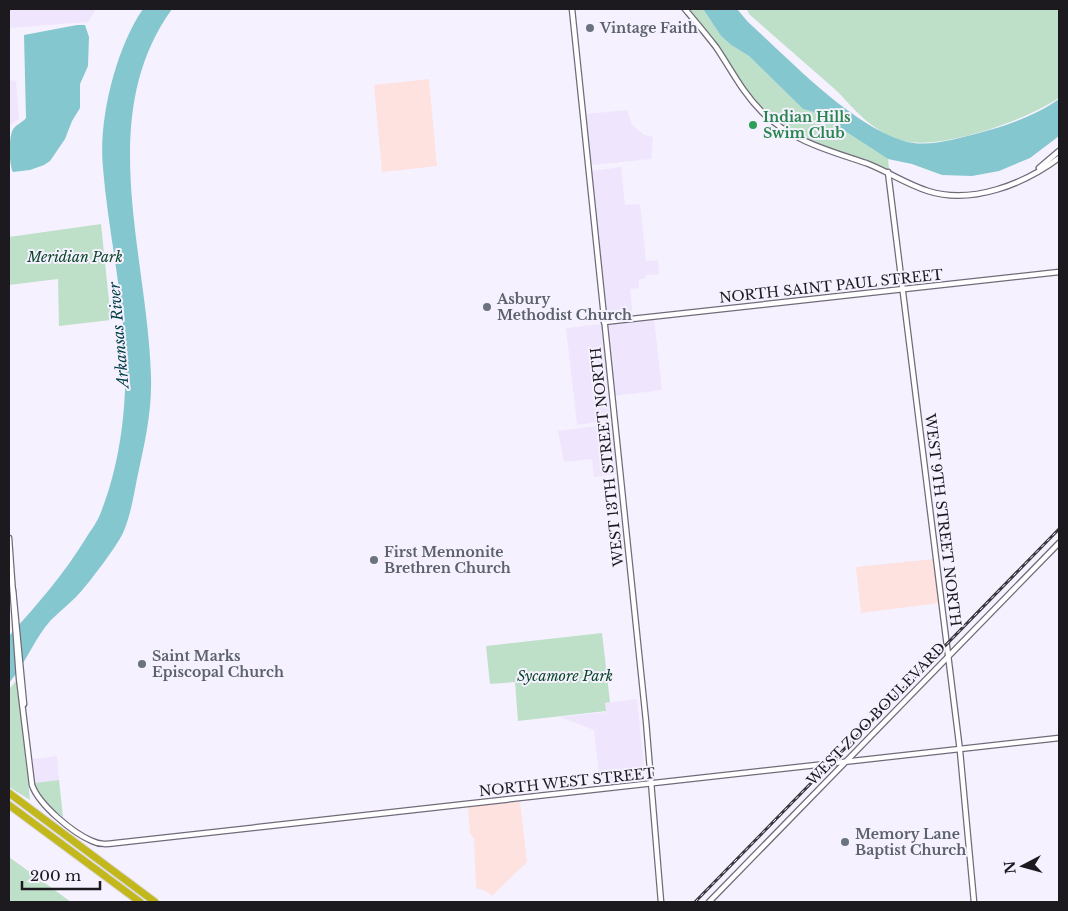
<svg xmlns="http://www.w3.org/2000/svg" width="1068" height="911" font-family="'Libre Baskerville',serif">
<style>
.built{fill:#efe5fd}
.education{fill:#fde2e0}
.green{fill:#bee0c9}
.water{fill:#85c7cf}
.lines{fill:none;stroke-linecap:round;stroke-linejoin:round}
.secondary-casing{stroke:#716b79;stroke-width:7}
.highway-casing{stroke:#d6d6d7;stroke-width:9}
.secondary{stroke:#fff;stroke-width:4.5}
.highway{stroke:#c3b81b;stroke-width:7}
.rail-casing{stroke:#3b373e;stroke-width:3}
.rail{stroke:#f6f1fe;stroke-width:1;stroke-dasharray:4;stroke-linecap:butt}
.worship-dot{fill:#6b7280;stroke:#f6f1fe;stroke-width:2}
.leisure-dot{fill:#2e9e5b;stroke:#f6f1fe;stroke-width:2}
.labels{text-anchor:middle;stroke-width:4;stroke-linejoin:round;paint-order:stroke}
.worship-label{font-size:14px;font-weight:bold;fill:#5b616d;stroke:#f6f1fe;text-anchor:start}
.leisure-label{font-size:14px;font-weight:bold;fill:#27864d;stroke:#f6f1fe;text-anchor:start}
.park-label{font-size:14px;font-style:italic;fill:#094527;stroke:#f6f1fe}
.street-label{font-size:14px;fill:#1c191f;stroke:#f6f1fe}
.water-label{font-size:15px;font-style:italic;fill:#004047;stroke:#f6f1fe}
</style>
<rect width="100%" height="100%" fill="#f6f1fe"/>
<g class="built">
<path d="M 9,9 L 96,9 L 88,22 L 9,28 Z"/>
<path d="M 9,80 L 16,81 L 19,119 L 9,126 Z"/>
<path d="M 627,110 L 632,125 L 644,135 L 653,137 L 651,159 L 591,165 L 586,114 Z"/>
<path d="M 621,167 L 625,205 L 640,204 L 646,261 L 658,260 L 659,274 L 646,275 L 645,278 L 639,280 L 639,288 L 630,289 L 633,317 L 607,320 L 592,171 Z"/>
<path d="M 654,318 L 662,390 L 614,396 L 607,324 Z"/>
<path d="M 602,324 L 610,420 L 577,425 L 566,328 Z"/>
<path d="M 612,424 L 616,474 L 594,477 L 592,459 L 564,462 L 558,431 Z"/>
<path d="M 637,699 L 645,777 L 600,783 L 594,730 L 560,717 L 606,712 L 605,703 Z"/>
<path d="M 57,756 L 59,780 L 34,783 L 33,759 Z"/>
</g>
<g class="education">
<path d="M 429,79 L 437,166 L 382,172 L 374,85 Z"/>
<path d="M 933,559 L 939,603 L 861,613 L 856,567 Z"/>
<path d="M 520,801 L 527,862 L 492,896 L 486,891 L 476,888 L 474,839 L 470,833 L 468,807 Z"/>
</g>
<g class="green">
<path d="M 687,9 L 703,9 L 721,36 L 731,45 L 749,56 L 803,109 L 817,113 L 888,159 L 889,169 L 819,146 L 774,119 L 746,90 L 712,37 Z"/>
<path d="M 747,9 L 1059,9 L 1059,98 C 1025,120 944,150 904,141 C 877,135 855,111 838,92 L 749,14 Z"/>
<path d="M 101,224 L 111,320 L 59,326 L 58,279 L 9,285 L 9,237 Z"/>
<path d="M 602,633 L 610,702 L 605,703 L 606,711 L 518,721 L 515,682 L 490,684 L 486,646 Z"/>
<path d="M 17,680 L 30,800 L 9,787 L 9,689 Z"/>
<path d="M 59,780 L 63,817 L 42,800 L 34,783 Z"/>
<path d="M 9,857 L 71,902 L 9,902 Z"/>
</g>
<g class="water">
<path d="M 143,9 L 172,9 C 94,117 148,256 151,377 C 152,411 145,442 138,474 C 134,493 131,515 123,533 C 117,546 87,586 76,597 C 68,605 59,612 51,620 C 34,639 26,663 9,683 L 9,636 C 37,605 64,574 86,538 C 91,530 98,521 101,512 C 120,464 127,407 125,356 C 123,293 108,230 103,168 C 98,120 116,48 143,9 Z"/>
<path d="M 703,9 L 737,9 L 748,22 C 790,60 848,122 901,140 C 926,149 954,139 979,133 C 1006,126 1037,115 1059,99 L 1059,136 L 1030,158 L 999,171 L 972,176 L 942,175 L 912,164 L 888,159 L 817,113 L 803,109 L 749,56 L 731,45 L 721,36 Z"/>
<path d="M 77,25 L 85,25 L 89,37 L 88,66 L 80,84 L 80,108 L 72,121 L 65,139 L 50,161 L 44,165 L 30,170 L 13,172 C 9,165 8,134 14,128 C 17,124 22,123 26,118 L 24,35 Z"/>
</g>
<g class="lines">
<defs>
<g id="secondary">
<path d="M 572,9 L 646,721 L 661,902"/>
<path d="M 685,9 C 695,21 706,34 716,47 C 731,69 742,92 762,112 C 792,141 827,150 866,163 C 887,171 906,184 928,191 C 972,205 1024,184 1059,158"/>
<path d="M 1039,168 L 1059,151"/>
<path d="M 888,172 L 960,751 L 974,902"/>
<path d="M 604,322 L 1059,272"/>
<path d="M 9,538 L 19,678 L 32,785 C 39,805 73,833 92,841 C 100,845 108,844 116,843 L 1059,738"/>
<path d="M 13,590 L 24,704"/>
<path d="M 709,902 L 1059,543"/>
</g>
<g id="highway">
<path d="M 9,793 L 155,902"/>
<path d="M 9,805 L 140,902"/>
</g>
</defs>
<use href="#secondary" class="secondary-casing"/>
<use href="#highway" class="highway-casing"/>
<use href="#secondary" class="secondary"/>
<use href="#highway" class="highway"/>
<defs>
<path id="rail" d="M 695,902 L 1059,529"/>
</defs>
<use href="#rail" class="rail-casing"/>
<use href="#rail" class="rail"/>
</g>
<g class="worship-dot">
<circle cx="590" cy="28" r="5"/>
<circle cx="487" cy="307" r="5"/>
<circle cx="374" cy="560" r="5"/>
<circle cx="142" cy="664" r="5"/>
<circle cx="845" cy="842" r="5"/>
</g>
<circle class="leisure-dot" cx="753" cy="125" r="5"/>
<g class="labels">
<g class="worship-label">
<text x="600" y="33">Vintage Faith</text>
<text x="497" y="304">Asbury<tspan x="497" dy="16">Methodist Church</tspan></text>
<text x="384" y="557">First Mennonite<tspan x="384" dy="16">Brethren Church</tspan></text>
<text x="152" y="661">Saint Marks<tspan x="152" dy="16">Episcopal Church</tspan></text>
<text x="855" y="839">Memory Lane<tspan x="855" dy="16">Baptist Church</tspan></text>
</g>
<g class="leisure-label">
<text x="763" y="122">Indian Hills<tspan x="763" dy="16">Swim Club</tspan></text>
</g>
<g class="park-label">
<text x="75" y="262">Meridian Park</text>
<text x="565" y="681">Sycamore Park</text>
</g>
<g class="street-label">
<text transform="translate(831 286) rotate(-6)" y="5">NORTH SAINT PAUL STREET</text>
<text transform="translate(607 457) rotate(-96)" y="5">WEST 13TH STREET NORTH</text>
<text transform="translate(943 520) rotate(83)" y="5">WEST 9TH STREET NORTH</text>
<text transform="translate(876 714) rotate(-46)" y="5">WEST ZOO BOULEVARD</text>
<text transform="translate(567 782) rotate(-6)" y="5">NORTH WEST STREET</text>
</g>
<g class="water-label">
<text transform="translate(119 335) rotate(-95)" y="5">Arkansas River</text>
</g>
</g>
<rect width="1068" height="911" fill="none" stroke="#1c191f" stroke-width="20"/>
<g transform="translate(1023 866) rotate(264)" stroke="#f6f1fe" stroke-width="4" paint-order="stroke">
<path d="M0-4L9 19L0 12L-9 19Z" fill="#1c191f"/>
<text y="-8" font-size="14" font-weight="bold" text-anchor="middle" fill="#1c191f">N</text>
</g>
<path d="M22 881v8h78v-8" fill="none" stroke="#1c191f" stroke-width="2.5"/>
<text x="30" y="881" font-size="15" fill="#1c191f" stroke="#f6f1fe" stroke-width="4" paint-order="stroke">200 m</text>
</svg>
